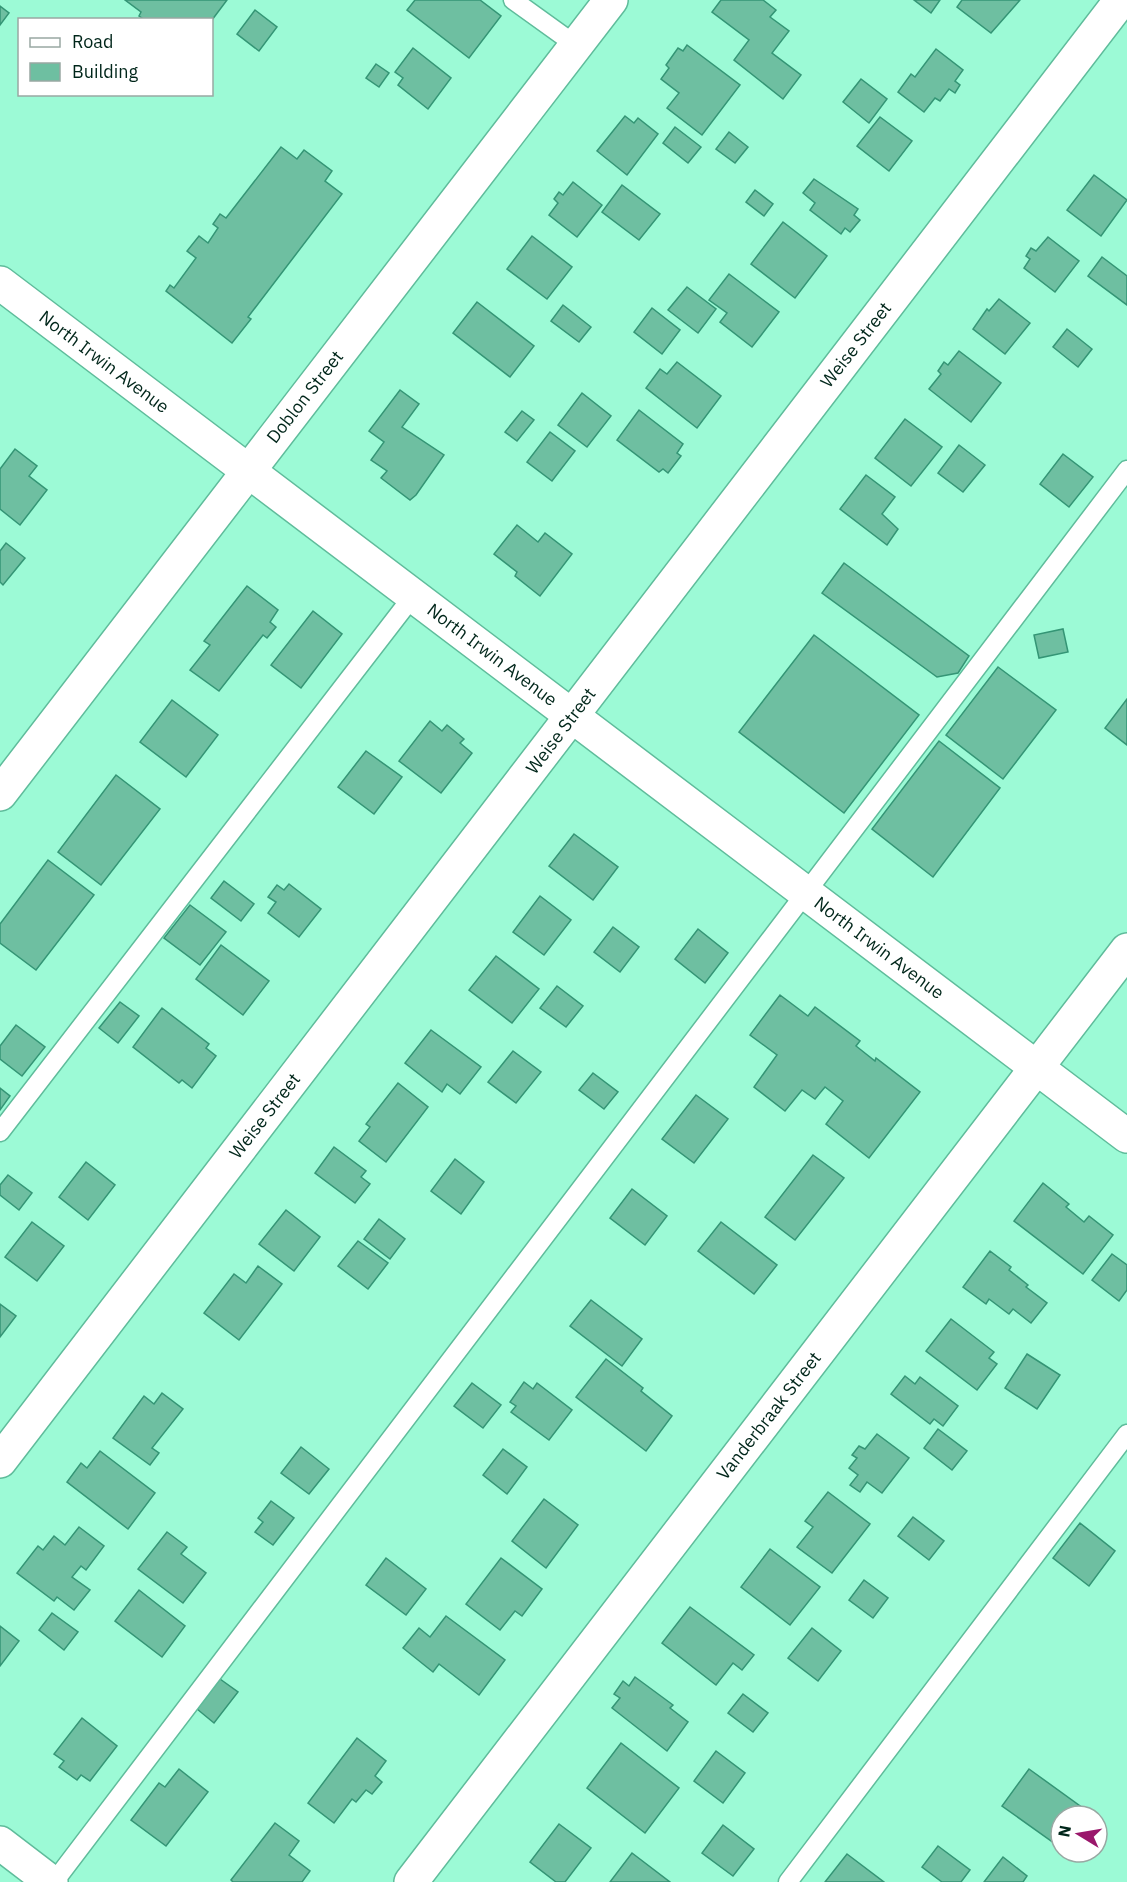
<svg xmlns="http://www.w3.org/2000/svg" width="1127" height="1882" font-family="'IBM Plex Sans',sans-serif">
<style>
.building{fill:#6ebfa1;stroke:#349575;stroke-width:1.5}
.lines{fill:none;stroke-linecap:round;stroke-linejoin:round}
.service-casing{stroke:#5fbc9b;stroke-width:21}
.minor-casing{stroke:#5fbc9b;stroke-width:36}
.service{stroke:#fff;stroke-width:18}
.minor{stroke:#fff;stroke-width:33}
.labels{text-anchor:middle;stroke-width:4.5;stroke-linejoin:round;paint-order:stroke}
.street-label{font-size:18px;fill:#00261a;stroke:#fff}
</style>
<rect width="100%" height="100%" fill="#9cfad6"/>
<g class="building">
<path d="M 125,0 L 227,0 L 212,20 L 145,20 L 139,16 L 141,12 Z"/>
<path d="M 415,0 L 480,0 L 501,16 L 469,58 L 407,10 Z"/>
<path d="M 721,0 L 763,0 L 776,10 L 770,17 L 789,31 L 772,53 L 801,75 L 783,99 L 734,60 L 749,40 L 712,12 Z"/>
<path d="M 914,0 L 940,0 L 931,13 Z"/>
<path d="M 962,0 L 1020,0 L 991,33 L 957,7 Z"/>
<path d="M 0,6 L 9,13 L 0,25 Z"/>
<path d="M 255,10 L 277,27 L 259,51 L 237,34 Z"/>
<path d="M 687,45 L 740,85 L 702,135 L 667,108 L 679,93 L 661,79 L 669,68 L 666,65 L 678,48 L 683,51 Z"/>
<path d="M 413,48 L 451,78 L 428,109 L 398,85 L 403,78 L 395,72 Z"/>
<path d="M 936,49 L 963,70 L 955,81 L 960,85 L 955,93 L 949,89 L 940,101 L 935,98 L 924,112 L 898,92 L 911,74 L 915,77 Z"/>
<path d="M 376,64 L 389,73 L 379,87 L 366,78 Z"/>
<path d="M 861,79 L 887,99 L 869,123 L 843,102 Z"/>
<path d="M 625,116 L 634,123 L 638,118 L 658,134 L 627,175 L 597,151 Z"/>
<path d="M 880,117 L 912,141 L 889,171 L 857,146 Z"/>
<path d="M 675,127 L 701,147 L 688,163 L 663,143 Z"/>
<path d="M 729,132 L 748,147 L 735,163 L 716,149 Z"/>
<path d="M 281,147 L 297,159 L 304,150 L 332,171 L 325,181 L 342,194 L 248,317 L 251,319 L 232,343 L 166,291 L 170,285 L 174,288 L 196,258 L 187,251 L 199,236 L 208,243 L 218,228 L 213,224 L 220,214 L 226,218 Z"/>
<path d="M 1094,175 L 1127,200 L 1101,236 L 1067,210 Z"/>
<path d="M 814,179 L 858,209 L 854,215 L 860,220 L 850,232 L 845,228 L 841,234 L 810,210 L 815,203 L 803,193 Z"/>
<path d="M 573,182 L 602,205 L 577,237 L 549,215 L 558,203 L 554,199 L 559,192 L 563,195 Z"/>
<path d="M 622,185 L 660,214 L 639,240 L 602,212 Z"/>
<path d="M 755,190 L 773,204 L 764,216 L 746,202 Z"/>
<path d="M 783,222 L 827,256 L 795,298 L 751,264 Z"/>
<path d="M 532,236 L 572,267 L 547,299 L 507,269 Z"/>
<path d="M 1048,237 L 1079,261 L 1055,292 L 1024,268 L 1030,259 L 1026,256 L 1031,248 L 1036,251 Z"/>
<path d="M 1102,257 L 1127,276 L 1127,305 L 1088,276 Z"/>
<path d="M 729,274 L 779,312 L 752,347 L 720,322 L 727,313 L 709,300 Z"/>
<path d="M 687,287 L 716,309 L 698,333 L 668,310 Z"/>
<path d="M 999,299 L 1030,323 L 1005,354 L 973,329 L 987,309 L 989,311 Z"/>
<path d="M 477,302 L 534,346 L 510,377 L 453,333 Z"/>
<path d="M 563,305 L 591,327 L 579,342 L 551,321 Z"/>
<path d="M 652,308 L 680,330 L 662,354 L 634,332 Z"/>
<path d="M 1067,329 L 1092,349 L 1078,367 L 1053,347 Z"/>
<path d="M 959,351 L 1001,383 L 971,422 L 929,389 L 941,374 L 938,371 L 944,362 L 948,365 Z"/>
<path d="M 677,362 L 721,396 L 697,428 L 646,388 L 660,369 L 667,374 Z"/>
<path d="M 400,390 L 419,404 L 402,427 L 444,455 L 416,495 L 410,500 L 381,478 L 387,471 L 371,460 L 384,442 L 369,431 Z"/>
<path d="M 582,393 L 611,416 L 587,447 L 558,425 Z"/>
<path d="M 639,410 L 683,444 L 677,453 L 681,456 L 668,473 L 663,469 L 659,472 L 617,440 Z"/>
<path d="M 522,411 L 534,420 L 517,441 L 505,432 Z"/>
<path d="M 905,419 L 942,447 L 911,486 L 875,458 Z"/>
<path d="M 550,432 L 575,451 L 552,481 L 527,462 Z"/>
<path d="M 959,445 L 985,465 L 963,492 L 938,473 Z"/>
<path d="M 15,449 L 37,466 L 29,476 L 47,490 L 20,525 L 0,509 L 0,469 Z"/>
<path d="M 1063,454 L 1093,477 L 1069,507 L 1040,484 Z"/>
<path d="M 866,475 L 895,497 L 882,514 L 898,529 L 887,545 L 840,509 Z"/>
<path d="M 517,525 L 538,542 L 545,533 L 572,554 L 540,596 L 515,576 L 517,572 L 494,554 Z"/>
<path d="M 6,543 L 25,558 L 3,585 L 0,582 L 0,551 Z"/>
<path d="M 844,563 L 969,656 L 958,673 L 937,677 L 822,593 Z"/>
<path d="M 247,586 L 278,610 L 270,622 L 276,627 L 267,638 L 263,635 L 219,691 L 190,670 L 210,645 L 204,641 Z"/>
<path d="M 313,611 L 342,634 L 301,688 L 271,665 Z"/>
<path d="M 1063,629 L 1068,652 L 1039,658 L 1034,635 Z"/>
<path d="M 814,635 L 919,715 L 844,813 L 739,732 Z"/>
<path d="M 998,667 L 1056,710 L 1003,779 L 946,735 Z"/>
<path d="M 1127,699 L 1127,745 L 1105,728 Z"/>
<path d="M 172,700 L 218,735 L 186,777 L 140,742 Z"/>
<path d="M 430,721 L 442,731 L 447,725 L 464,739 L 460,743 L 472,753 L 441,793 L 399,761 Z"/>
<path d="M 939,741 L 1000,788 L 933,877 L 872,829 Z"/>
<path d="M 366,751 L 402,777 L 374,814 L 338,787 Z"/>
<path d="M 116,775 L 160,809 L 101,885 L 58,852 Z"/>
<path d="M 574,834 L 618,867 L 593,900 L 549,866 Z"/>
<path d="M 48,860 L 94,895 L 36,970 L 0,943 L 0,924 Z"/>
<path d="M 224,881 L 254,904 L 241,921 L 211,898 Z"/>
<path d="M 289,884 L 321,909 L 299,937 L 268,913 L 276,902 L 268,897 L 277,885 L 284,890 Z"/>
<path d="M 540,896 L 571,920 L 544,955 L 513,932 Z"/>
<path d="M 190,905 L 226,932 L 200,965 L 164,938 Z"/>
<path d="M 613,927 L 639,947 L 620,972 L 594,952 Z"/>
<path d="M 698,929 L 728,953 L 705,983 L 675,959 Z"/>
<path d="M 221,945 L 269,981 L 243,1015 L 196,979 Z"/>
<path d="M 496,956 L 539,989 L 512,1023 L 469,990 Z"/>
<path d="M 557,986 L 583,1006 L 566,1027 L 540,1008 Z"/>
<path d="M 780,995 L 808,1016 L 815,1007 L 860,1041 L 856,1046 L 875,1061 L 876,1058 L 920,1092 L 869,1158 L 826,1124 L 843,1101 L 825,1087 L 815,1099 L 802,1090 L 785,1111 L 754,1087 L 777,1055 L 750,1035 Z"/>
<path d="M 120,1002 L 139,1016 L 118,1043 L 99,1028 Z"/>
<path d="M 162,1008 L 209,1044 L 206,1048 L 216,1056 L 192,1088 L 182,1080 L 179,1083 L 133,1047 Z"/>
<path d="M 16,1025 L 45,1047 L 22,1076 L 0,1059 L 0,1046 Z"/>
<path d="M 431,1030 L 481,1067 L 460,1094 L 447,1084 L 442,1092 L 405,1063 Z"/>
<path d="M 513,1051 L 541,1072 L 516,1103 L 488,1082 Z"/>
<path d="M 593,1073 L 618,1092 L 604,1109 L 579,1090 Z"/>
<path d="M 398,1083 L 428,1107 L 386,1162 L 359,1141 L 370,1127 L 366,1124 Z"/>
<path d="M 0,1088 L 10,1096 L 0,1110 Z"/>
<path d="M 696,1095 L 728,1119 L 694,1163 L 662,1139 Z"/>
<path d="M 334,1147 L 366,1171 L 361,1177 L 370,1184 L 355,1203 L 315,1173 Z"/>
<path d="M 813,1155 L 844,1178 L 795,1240 L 765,1217 Z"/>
<path d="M 455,1159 L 484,1182 L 461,1214 L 431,1191 Z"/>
<path d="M 86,1162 L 115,1185 L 88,1220 L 59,1197 Z"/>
<path d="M 8,1175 L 32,1193 L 19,1210 L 0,1195 L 0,1185 Z"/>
<path d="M 1043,1183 L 1069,1204 L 1066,1207 L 1084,1222 L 1089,1216 L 1113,1235 L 1083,1274 L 1014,1221 Z"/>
<path d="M 632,1189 L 667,1216 L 645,1245 L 610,1218 Z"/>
<path d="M 286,1210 L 320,1237 L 294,1271 L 259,1244 Z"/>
<path d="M 379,1219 L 405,1239 L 390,1259 L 364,1239 Z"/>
<path d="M 32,1222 L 64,1246 L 37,1281 L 5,1257 Z"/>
<path d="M 721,1222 L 777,1265 L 754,1294 L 698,1251 Z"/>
<path d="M 358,1241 L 388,1263 L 368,1289 L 338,1266 Z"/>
<path d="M 990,1251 L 1011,1267 L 1009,1270 L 1028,1285 L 1026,1287 L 1047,1303 L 1031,1323 L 1013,1309 L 1009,1314 L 989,1299 L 986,1304 L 963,1287 Z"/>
<path d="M 1112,1254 L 1127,1265 L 1127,1290 L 1119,1301 L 1092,1280 Z"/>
<path d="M 258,1266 L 282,1284 L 239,1340 L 204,1313 L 234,1274 L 246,1283 Z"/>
<path d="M 591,1300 L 642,1339 L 622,1366 L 570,1326 Z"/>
<path d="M 0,1304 L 16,1316 L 0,1337 Z"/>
<path d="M 951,1319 L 994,1352 L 989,1358 L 997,1364 L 977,1390 L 926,1351 Z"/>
<path d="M 1027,1354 L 1060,1375 L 1037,1409 L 1005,1388 Z"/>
<path d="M 606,1359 L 643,1388 L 641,1391 L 672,1416 L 646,1451 L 576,1397 Z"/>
<path d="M 905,1376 L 915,1384 L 920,1377 L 958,1406 L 943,1426 L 934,1419 L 930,1424 L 891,1394 Z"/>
<path d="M 524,1382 L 533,1389 L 537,1383 L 572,1410 L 549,1440 L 511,1412 L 516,1406 L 510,1402 Z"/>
<path d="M 472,1383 L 501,1405 L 483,1428 L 454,1406 Z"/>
<path d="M 162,1393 L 183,1409 L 152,1448 L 159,1453 L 150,1465 L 113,1438 L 144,1396 L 154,1404 Z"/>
<path d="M 938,1429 L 967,1451 L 952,1470 L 924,1448 Z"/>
<path d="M 877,1434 L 909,1458 L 882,1493 L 867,1482 L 860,1492 L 850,1485 L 858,1475 L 849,1468 L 857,1458 L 852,1455 L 859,1446 L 865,1449 Z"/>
<path d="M 301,1447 L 329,1469 L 309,1494 L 281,1473 Z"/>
<path d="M 503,1449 L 527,1467 L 507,1494 L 483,1475 Z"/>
<path d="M 100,1451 L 155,1493 L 128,1529 L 67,1482 L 81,1463 L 87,1468 Z"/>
<path d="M 828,1492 L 870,1524 L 832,1573 L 797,1547 L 813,1527 L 805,1521 Z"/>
<path d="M 544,1499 L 578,1525 L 546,1568 L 512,1541 Z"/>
<path d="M 271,1501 L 294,1518 L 273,1545 L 255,1532 L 263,1522 L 258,1518 Z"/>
<path d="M 913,1517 L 944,1541 L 929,1560 L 898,1536 Z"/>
<path d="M 1080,1523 L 1115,1551 L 1089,1586 L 1053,1558 Z"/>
<path d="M 79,1527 L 104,1546 L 86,1570 L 81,1566 L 72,1577 L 90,1590 L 74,1610 L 57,1597 L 54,1601 L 17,1573 L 38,1546 L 43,1550 L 54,1536 L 65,1545 Z"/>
<path d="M 167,1532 L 187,1547 L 181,1554 L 206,1573 L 183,1603 L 138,1569 Z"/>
<path d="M 770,1549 L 820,1587 L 790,1625 L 741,1587 Z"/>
<path d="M 386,1558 L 426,1589 L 406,1615 L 366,1585 Z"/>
<path d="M 501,1558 L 542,1589 L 522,1616 L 515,1611 L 500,1630 L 466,1604 Z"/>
<path d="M 864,1580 L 888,1598 L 873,1618 L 849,1600 Z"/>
<path d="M 139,1590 L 185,1626 L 162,1657 L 115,1621 Z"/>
<path d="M 690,1607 L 754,1655 L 742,1670 L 733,1663 L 716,1685 L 662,1643 Z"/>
<path d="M 52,1613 L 78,1632 L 64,1650 L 39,1630 Z"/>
<path d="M 446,1616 L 505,1660 L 479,1695 L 439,1664 L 433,1672 L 403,1648 L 419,1628 L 430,1637 Z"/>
<path d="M 0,1626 L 19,1641 L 0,1666 Z"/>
<path d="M 812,1628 L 841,1651 L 818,1681 L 788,1658 Z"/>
<path d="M 635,1677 L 673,1705 L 670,1708 L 688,1722 L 667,1751 L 612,1708 L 620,1698 L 614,1694 L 623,1681 L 629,1686 Z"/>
<path d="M 220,1679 L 238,1692 L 214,1723 L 197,1709 Z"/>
<path d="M 743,1694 L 768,1713 L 753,1732 L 728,1713 Z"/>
<path d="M 82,1718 L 117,1746 L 90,1781 L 81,1775 L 77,1780 L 59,1767 L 64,1761 L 54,1754 Z"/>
<path d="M 357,1738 L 386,1761 L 375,1776 L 382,1782 L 372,1794 L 366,1790 L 356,1802 L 352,1799 L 334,1823 L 308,1803 Z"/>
<path d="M 621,1743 L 679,1788 L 645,1833 L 587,1788 Z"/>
<path d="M 716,1751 L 745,1773 L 723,1803 L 694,1781 Z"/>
<path d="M 179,1769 L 208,1792 L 166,1846 L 131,1820 L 159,1783 L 165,1787 Z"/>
<path d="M 1029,1769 L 1094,1816 L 1061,1816 L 1061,1848 L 1002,1806 Z"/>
<path d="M 275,1823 L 299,1841 L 289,1855 L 310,1871 L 302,1882 L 233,1882 L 231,1880 Z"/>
<path d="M 559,1824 L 591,1848 L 565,1882 L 556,1882 L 530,1862 Z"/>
<path d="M 723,1825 L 754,1849 L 733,1876 L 702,1853 Z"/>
<path d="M 938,1846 L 970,1870 L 961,1882 L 942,1882 L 922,1867 Z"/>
<path d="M 632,1853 L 670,1882 L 610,1882 Z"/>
<path d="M 847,1854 L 884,1882 L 825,1882 Z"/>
<path d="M 1003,1857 L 1027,1876 L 1023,1882 L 984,1882 Z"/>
</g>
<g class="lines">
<defs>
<g id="service">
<path d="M 513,0 L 577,46"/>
<path d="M 0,1132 L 413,596"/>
<path d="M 54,1882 L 1127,470"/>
<path d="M 788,1882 L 1127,1434"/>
</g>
<g id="minor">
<path d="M 0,283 L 1127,1136"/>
<path d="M 0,794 L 611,0"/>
<path d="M 0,1461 L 1121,0"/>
<path d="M 0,1843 L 51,1882"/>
<path d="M 411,1882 L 1127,950"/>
</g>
</defs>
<use href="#service" class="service-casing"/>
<use href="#minor" class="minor-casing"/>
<use href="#service" class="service"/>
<use href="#minor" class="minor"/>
</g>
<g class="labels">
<g class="street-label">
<text transform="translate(856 345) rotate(-52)" y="6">Weise Street</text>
<text transform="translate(104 362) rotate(37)" y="6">North Irwin Avenue</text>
<text transform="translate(305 397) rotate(-52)" y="6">Doblon Street</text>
<text transform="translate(492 655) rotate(37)" y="6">North Irwin Avenue</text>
<text transform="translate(561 731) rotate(-53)" y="6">Weise Street</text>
<text transform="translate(879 948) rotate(37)" y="6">North Irwin Avenue</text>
<text transform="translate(265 1116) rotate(-52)" y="6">Weise Street</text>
<text transform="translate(769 1416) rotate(-52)" y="6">Vanderbraak Street</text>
</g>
</g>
<rect x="18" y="18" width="195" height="78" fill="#ffffff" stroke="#99a8a3" stroke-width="1.5"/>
<rect x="30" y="38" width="30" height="9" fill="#ffffff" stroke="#99a8a3" stroke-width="1.5"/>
<text x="72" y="48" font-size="18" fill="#00261a">Road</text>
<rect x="30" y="63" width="30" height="18" fill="#6ebfa1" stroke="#99a8a3" stroke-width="1.5"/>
<text x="72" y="78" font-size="18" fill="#00261a">Building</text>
<g transform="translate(1079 1834) rotate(281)"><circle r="28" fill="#ffffff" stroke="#99a8a3" stroke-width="1.5"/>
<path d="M0-4.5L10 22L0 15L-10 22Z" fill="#9a176b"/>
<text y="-9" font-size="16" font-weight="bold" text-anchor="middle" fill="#00261a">N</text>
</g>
</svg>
